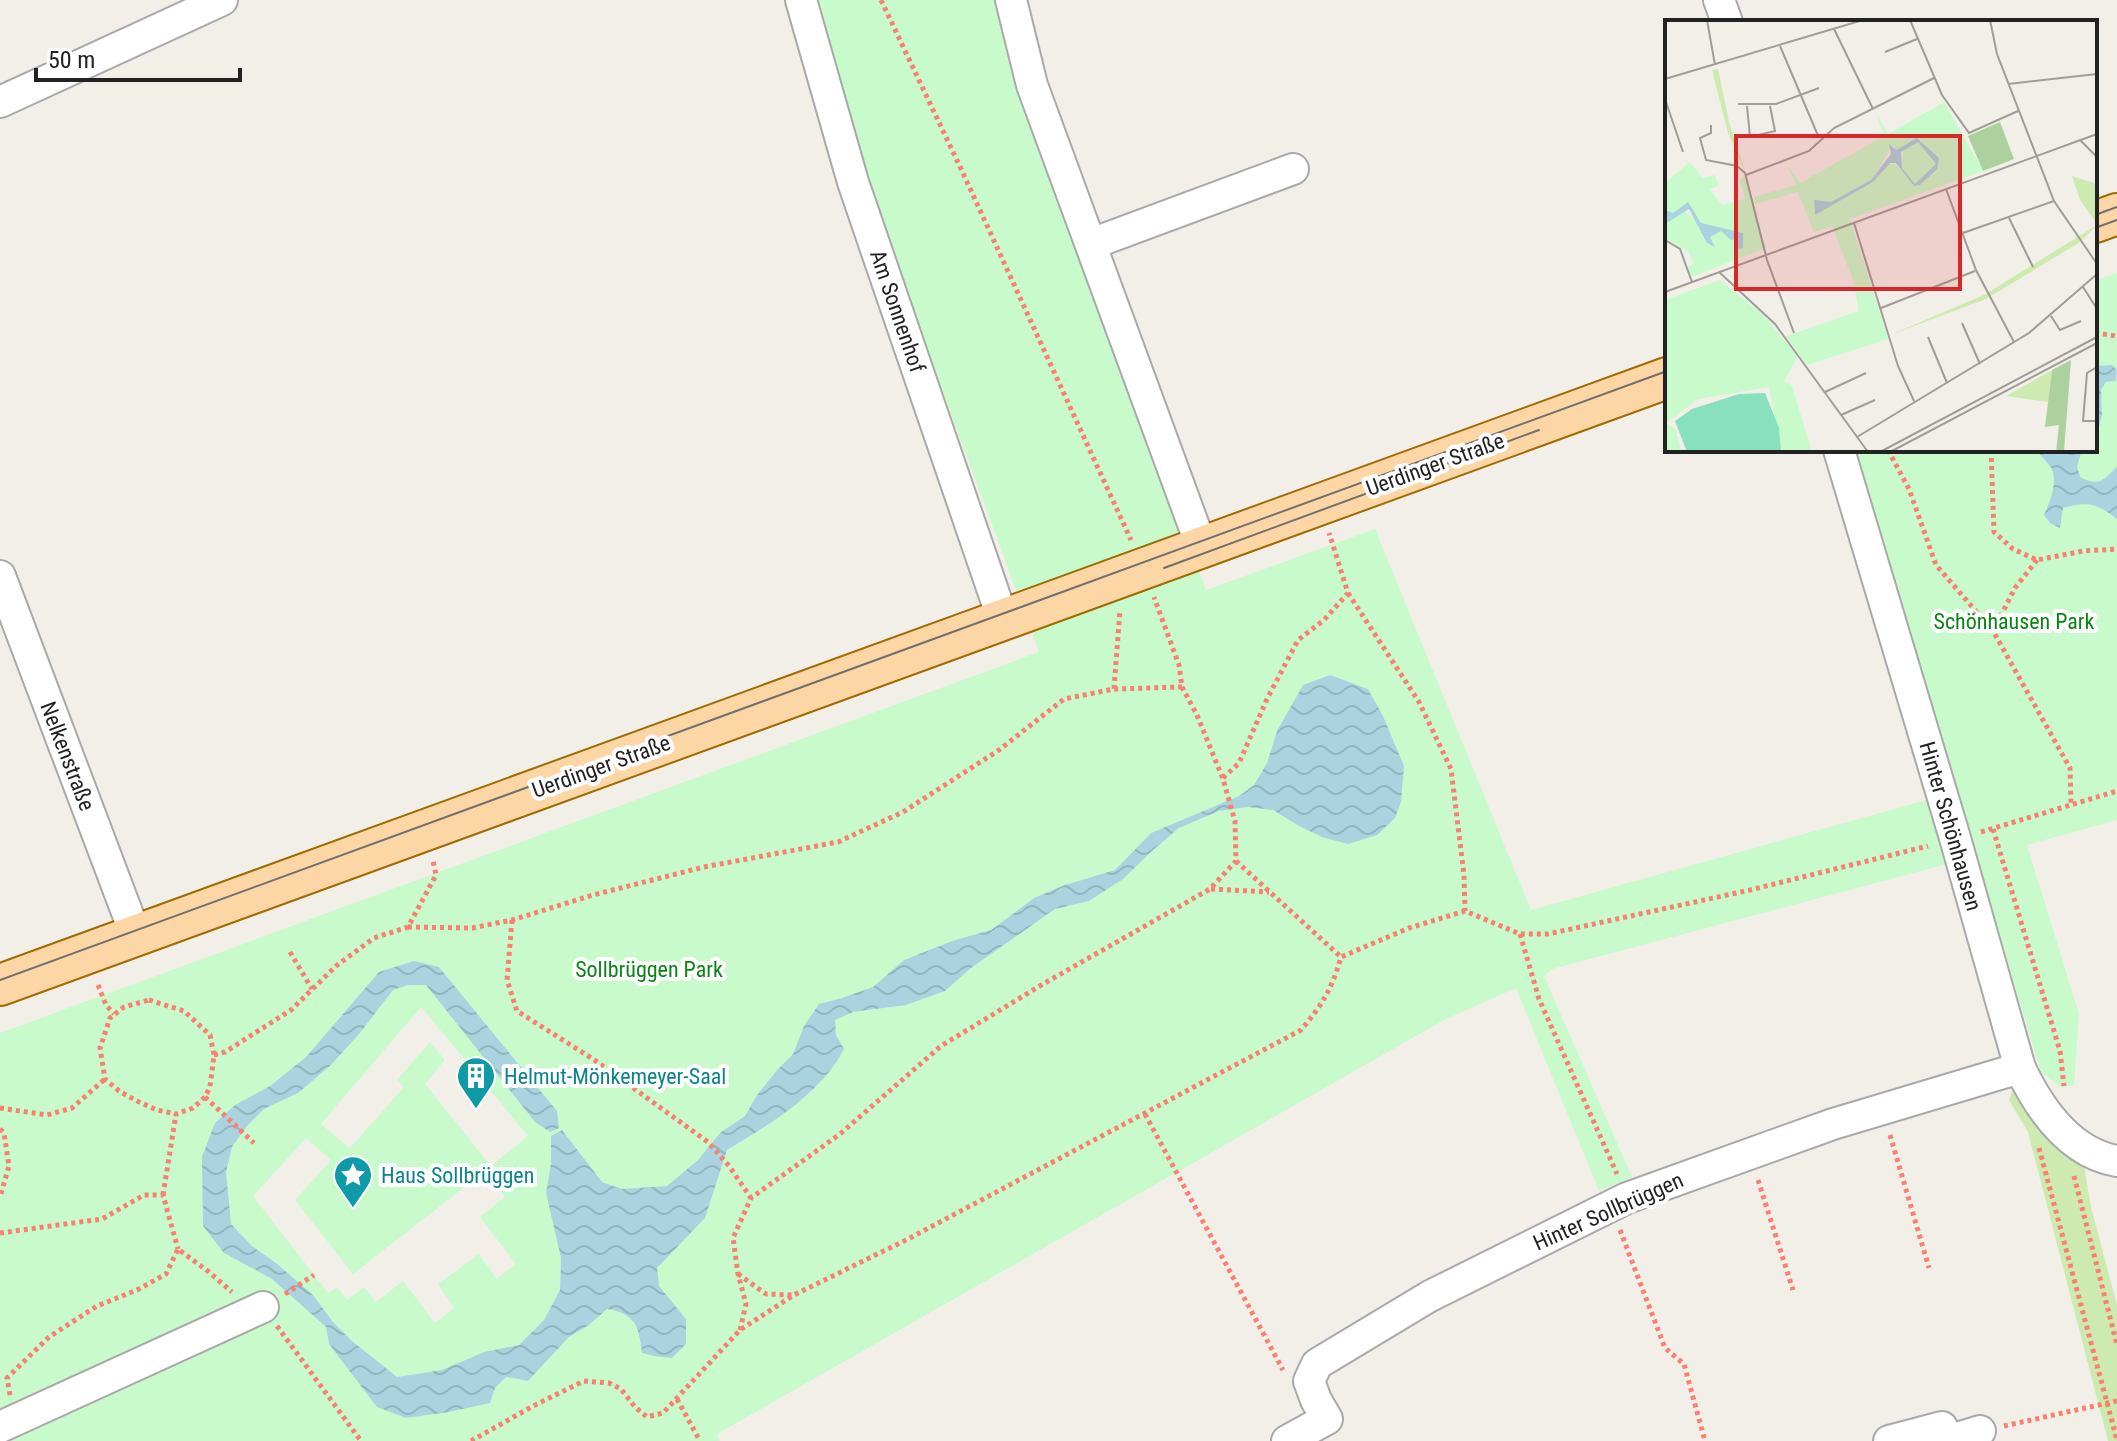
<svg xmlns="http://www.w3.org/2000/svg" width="2117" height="1441" font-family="'Roboto Condensed',sans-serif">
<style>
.grass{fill:#cdebb0}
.park{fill:#c8facc;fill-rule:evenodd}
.water{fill:url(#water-waves)}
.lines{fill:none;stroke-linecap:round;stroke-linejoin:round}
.minor-casing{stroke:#a9a9a9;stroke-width:34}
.major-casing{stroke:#a06b00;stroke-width:44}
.path{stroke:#fa8072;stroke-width:5;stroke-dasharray:4 4;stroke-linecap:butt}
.minor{stroke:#fff;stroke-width:30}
.major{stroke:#fcd6a4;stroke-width:40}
.tram{stroke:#707070;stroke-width:2}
.labels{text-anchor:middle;stroke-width:8;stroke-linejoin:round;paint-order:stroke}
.street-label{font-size:22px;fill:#222;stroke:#fff}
.park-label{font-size:22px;fill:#0c8416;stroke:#fff}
.culture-label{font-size:22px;fill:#0d838f;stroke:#fff;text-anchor:start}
.inset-road{fill:none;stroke:#9f9d99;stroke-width:2}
.view{fill:#d62828;fill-opacity:0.15;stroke:#d62828;stroke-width:4}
.inset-edge{fill:none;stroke:#222;stroke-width:4}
</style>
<defs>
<pattern id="water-waves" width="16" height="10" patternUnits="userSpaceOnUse" patternTransform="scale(2)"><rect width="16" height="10" fill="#aad3df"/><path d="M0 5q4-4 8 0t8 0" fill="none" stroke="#92b5bf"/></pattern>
</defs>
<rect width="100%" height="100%" fill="#f2efe9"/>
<path class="grass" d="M 2015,1083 L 2083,1161 L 2091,1207 L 2117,1305 L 2117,1441 L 2108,1441 L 2028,1132 L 2009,1100 Z"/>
<g class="park">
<path d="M 815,0 L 996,0 L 1015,85 L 1206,590 L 1375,529 L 1531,910 L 1930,799 L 1947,864 L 1552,969 L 1544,976 L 1632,1177 L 1599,1191 L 1516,988 L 1444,1020 L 717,1434 L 720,1441 L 0,1441 L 0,1033 L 1039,652 L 864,178 ZM 1330,675 L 1368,689 L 1383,716 L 1404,766 L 1322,837 L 1299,826 L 1273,810 L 1248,807 L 1219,811 L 1179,828 L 1089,901 L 1055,909 L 971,968 L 945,991 L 906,1005 L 853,1012 L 834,1020 L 836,1035 L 844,1049 L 815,1089 L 759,1131 L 727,1150 L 705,1218 L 656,1268 L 659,1286 L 642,1353 C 639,1325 635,1315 607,1309 L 589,1325 L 569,1337 L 528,1381 L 506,1377 L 495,1388 L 490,1403 L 449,1412 L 405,1418 L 329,1345 L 326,1327 L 272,1279 L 224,1253 L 215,1123 L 235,1105 L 270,1086 L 306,1057 L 379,972 L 439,967 L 557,1111 L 559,1128 L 535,1122 L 426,985 L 408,985 L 393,990 L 360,1033 L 331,1065 L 298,1093 L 264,1109 L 247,1126 L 232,1147 L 225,1172 L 231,1224 L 252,1246 L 276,1263 L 313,1295 L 333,1322 L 352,1341 L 397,1378 L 442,1370 L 484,1352 L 519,1345 L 544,1320 L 560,1290 L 561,1258 L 546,1193 L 551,1163 L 552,1136 L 562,1131 L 602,1182 L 622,1189 L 667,1186 L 698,1160 L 721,1132 L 745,1116 L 757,1095 L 778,1069 L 793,1054 L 804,1026 L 819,1004 L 842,998 L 873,987 L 904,960 L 955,940 L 991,930 L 1034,898 L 1065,885 L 1115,870 L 1151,833 L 1239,796 L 1254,785 L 1267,763 L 1277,731 L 1304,685 ZM 421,1007 L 528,1136 L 491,1166 L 425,1084 L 445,1060 L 430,1042 L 397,1080 L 404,1087 L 350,1148 L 321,1124 ZM 306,1138 L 331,1160 L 295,1200 L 353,1274 L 485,1171 L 505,1197 L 480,1217 L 516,1264 L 497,1279 L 479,1254 L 438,1284 L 454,1308 L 435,1323 L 403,1281 L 376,1302 L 364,1287 L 347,1300 L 337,1287 L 328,1293 L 253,1196 Z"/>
<path d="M 2117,273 L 2117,370 L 2111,365 L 2095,366 L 2095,281 Z"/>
<path d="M 2117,378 L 2117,467 C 2103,481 2099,486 2080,478 L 2077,466 L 2082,450 L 2095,450 L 2102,415 L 2101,390 L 2106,382 L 2116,381 Z"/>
<path d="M 1853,450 L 2037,450 C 2040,456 2045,459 2049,465 C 2060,478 2050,501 2044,515 L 2080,503 L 2100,506 L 2117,519 L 2117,820 L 2027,845 L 2079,1014 L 2074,1085 L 2061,1087 L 2041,1072 Z"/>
</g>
<g class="water">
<path d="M 2112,365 L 2117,370 L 2116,381 L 2106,382 L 2101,390 L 2102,415 L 2095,443 L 2095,366 Z"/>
<path d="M 2037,450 L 2082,450 L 2077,466 L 2080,477 C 2100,487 2103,480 2117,467 L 2117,519 C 2096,503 2089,501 2063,508 L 2060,528 L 2050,523 L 2044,515 C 2050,501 2060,478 2049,465 C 2045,459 2040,456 2037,450 Z"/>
<path d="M 1330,675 L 1368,689 L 1383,716 L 1404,766 L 1401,802 L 1395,818 L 1377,835 L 1348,844 L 1322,837 L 1299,826 L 1273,810 L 1248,807 L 1219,811 L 1179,828 L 1152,851 L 1123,879 L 1089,901 L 1055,909 L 971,968 L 945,991 L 906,1005 L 853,1012 L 835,1020 L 836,1035 L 844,1049 C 821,1094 769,1125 727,1150 L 705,1218 L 657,1268 L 659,1286 L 686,1319 L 686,1344 L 672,1358 L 654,1356 L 642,1353 C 639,1325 635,1314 607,1309 L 589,1325 L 569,1337 L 528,1381 L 506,1377 L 495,1388 L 490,1403 L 449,1412 L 406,1418 L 377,1407 L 329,1344 L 326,1327 L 272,1279 L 224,1253 L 203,1226 L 202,1157 L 215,1123 L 235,1105 L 270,1086 L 306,1057 L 379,972 L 414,961 L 439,967 L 557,1111 L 559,1128 L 550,1132 L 535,1122 L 426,985 L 408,985 L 393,990 L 360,1033 L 331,1065 L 298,1093 L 264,1109 L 247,1126 L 232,1147 L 226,1172 L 231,1224 L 252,1246 L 276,1263 L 313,1295 L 333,1322 L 352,1341 L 397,1377 L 442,1370 L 484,1352 L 519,1345 L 544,1320 L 560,1290 L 561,1258 L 546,1193 L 551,1163 L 551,1136 L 562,1130 L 602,1182 L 622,1189 L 667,1186 L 698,1160 L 721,1132 L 745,1116 L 757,1095 L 778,1069 L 793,1054 L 804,1026 L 819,1004 L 842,998 L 873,987 L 904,960 L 955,940 L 991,930 L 1034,898 L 1065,885 L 1115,870 L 1151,833 L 1239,796 L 1254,785 L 1267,763 L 1277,731 L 1303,685 Z"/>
</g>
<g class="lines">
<defs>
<g id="minor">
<path d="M 801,0 L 853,182 L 1003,620"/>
<path d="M 1011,0 L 1032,85 L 1202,548"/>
<path d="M 1719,0 L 1727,22"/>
<path d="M 0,102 L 222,0"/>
<path d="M 1091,244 L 1293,169"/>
<path d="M 1839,450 L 1955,838 L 2020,1068 C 2039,1108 2070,1153 2117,1161"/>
<path d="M 0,576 L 136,936"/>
<path d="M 0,1427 L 263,1307"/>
<path d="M 1287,1441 L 1327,1419 L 1316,1400 L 1309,1381 L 1317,1364 L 1430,1296 L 1627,1198 L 1833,1124 L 2020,1068"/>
<path d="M 1889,1441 L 1942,1427 L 1947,1440"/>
<path d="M 1947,1441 L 1980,1431"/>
</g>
<g id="major">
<path d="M 2095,222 L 2117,214"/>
<path d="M 0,985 L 1667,378"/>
</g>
</defs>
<use href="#minor" class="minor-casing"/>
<use href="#major" class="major-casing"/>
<g class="path">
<path d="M 881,0 L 962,171 L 1131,540"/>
<path d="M 2095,333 L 2117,336"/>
<path d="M 1888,450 L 1909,489 L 1936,565 L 1993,631 L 2070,768 L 2071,803"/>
<path d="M 1991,450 L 1994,532 L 2013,549 L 2037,560 L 2083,551 L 2117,549"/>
<path d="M 1348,593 L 1419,702 L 1451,769 L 1464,875 L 1465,911"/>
<path d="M 1993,631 L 2015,588 L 2037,560"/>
<path d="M 1114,689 L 1120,610"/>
<path d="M 1223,778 L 1239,763 L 1267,699 L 1298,640 L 1324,620 L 1348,593 L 1329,533"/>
<path d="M 1993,829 L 2060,1051 L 2064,1086"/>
<path d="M 1981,832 L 2117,791"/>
<path d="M 1236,861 L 1341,957"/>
<path d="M 1211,889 L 1269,892"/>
<path d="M 512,920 L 507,980 L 517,1011 L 593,1059 L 708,1142 L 729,1166 L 751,1198"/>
<path d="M 408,927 L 472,928 L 512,920 L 593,895 L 704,867 L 838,842 L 903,812 L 999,750 L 1064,699 L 1114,689 L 1182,687"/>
<path d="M 1520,934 L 1539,999 L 1617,1174"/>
<path d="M 290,952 L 312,989"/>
<path d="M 98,985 L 106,1005 L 114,1014"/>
<path d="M 149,1000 L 184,1011 L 210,1035 L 214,1055 L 210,1087 L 205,1097 L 193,1108 L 176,1114 L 157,1110 L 137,1101 L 119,1091 L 105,1079 L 100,1048 L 110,1018 L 124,1007 Z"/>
<path d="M 214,1055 L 225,1052 L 291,1010 L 336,966 L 374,938 L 408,927 L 436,875 L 433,861"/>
<path d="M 205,1097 L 254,1143"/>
<path d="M 0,1108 L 47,1115 L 72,1108 L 105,1079"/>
<path d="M 1145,1114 L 1283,1370"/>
<path d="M 0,1129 L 4,1133 L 9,1166 L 0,1197"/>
<path d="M 1890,1135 L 1929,1268"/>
<path d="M 2039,1148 L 2117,1440"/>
<path d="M 2074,1176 L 2117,1345"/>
<path d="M 1758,1180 L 1793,1290"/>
<path d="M 163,1195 L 176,1114"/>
<path d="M 1620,1230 L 1665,1348 L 1684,1364 L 1705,1441"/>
<path d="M 0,1233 L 102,1219 L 144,1195 L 163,1195 L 178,1249"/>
<path d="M 738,1274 L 766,1294 L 793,1295"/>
<path d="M 285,1294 L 314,1275"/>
<path d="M 277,1326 L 361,1441"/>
<path d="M 740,1330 L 746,1304 L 738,1274 L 733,1238 L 751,1198 L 840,1134 L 941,1046 L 1043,984 L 1210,889 L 1236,861 L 1235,821 L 1223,779 L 1197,715 L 1182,687 L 1179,665 L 1154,597"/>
<path d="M 10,1395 L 7,1378 L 49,1337 L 97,1306 L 137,1290 L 166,1274 L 178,1249 L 209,1272 L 232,1292"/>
<path d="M 677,1399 L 700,1441"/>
<path d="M 2004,1426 L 2117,1401"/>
<path d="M 471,1441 L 533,1406 L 584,1381 L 609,1383 L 621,1389 L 635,1407 L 647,1417 L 663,1413 L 740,1330 L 794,1295 L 908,1239 L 1301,1030 C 1322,1005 1332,989 1341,957 L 1409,928 L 1465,911 L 1520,934 L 1548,934 L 1750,890 L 1928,846"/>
</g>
<use href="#minor" class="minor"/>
<use href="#major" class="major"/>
<g class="tram">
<path d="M 2095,215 L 2117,207"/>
<path d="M 2095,228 L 2117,220"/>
<path d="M 1164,568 L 1539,430"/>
<path d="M 0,980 L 1667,371"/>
</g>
</g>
<defs>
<symbol id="building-pin" viewBox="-11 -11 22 30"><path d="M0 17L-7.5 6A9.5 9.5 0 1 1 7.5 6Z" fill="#0f9aa8" stroke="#fff"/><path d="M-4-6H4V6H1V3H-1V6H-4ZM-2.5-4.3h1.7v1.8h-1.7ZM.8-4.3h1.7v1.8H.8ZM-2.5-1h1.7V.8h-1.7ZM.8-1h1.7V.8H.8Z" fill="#fff"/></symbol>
<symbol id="sight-pin" viewBox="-11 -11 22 30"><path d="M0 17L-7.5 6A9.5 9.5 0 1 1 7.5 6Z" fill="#0f9aa8" stroke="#fff"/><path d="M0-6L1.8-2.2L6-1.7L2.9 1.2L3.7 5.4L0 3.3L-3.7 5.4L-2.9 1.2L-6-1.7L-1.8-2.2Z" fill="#fff"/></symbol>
</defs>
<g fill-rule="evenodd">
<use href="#building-pin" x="454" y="1054" width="44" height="60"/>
<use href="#sight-pin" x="331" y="1153" width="44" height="60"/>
</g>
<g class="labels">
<g class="street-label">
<text transform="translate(898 311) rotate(71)" y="8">Am Sonnenhof</text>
<text transform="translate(1435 464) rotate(-20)" y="8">Uerdinger Straße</text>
<text transform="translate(68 756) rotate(69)" y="8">Nelkenstraße</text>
<text transform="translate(601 766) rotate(-20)" y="8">Uerdinger Straße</text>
<text transform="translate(1951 826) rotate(74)" y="8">Hinter Schönhausen</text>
<text transform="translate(1608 1211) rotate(-24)" y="8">Hinter Sollbrüggen</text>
</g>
<g class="park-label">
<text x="2014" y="629">Schönhausen Park</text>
<text x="649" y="977">Sollbrüggen Park</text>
</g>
<g class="culture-label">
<text x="504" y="1084">Helmut-Mönkemeyer-Saal</text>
<text x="381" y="1183">Haus Sollbrüggen</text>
</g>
</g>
<g transform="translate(1665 20)">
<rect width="432" height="432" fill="#f2efe9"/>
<path d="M 53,49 L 64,102 L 81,154 L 63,113 L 47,50 ZM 407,156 L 432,164 L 432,204 L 415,180 ZM 432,205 L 415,222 L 321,279 L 225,315 L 319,275 ZM 387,350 L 383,382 L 341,376 Z" fill="#cdebb0"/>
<path d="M 335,102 L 349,139 L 318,151 L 303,116 ZM 406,340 L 399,432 L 391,432 L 394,405 L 380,407 L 387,350 Z" fill="#add19e"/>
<path d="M 279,82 L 318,151 L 185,199 L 223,319 L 142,345 L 121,316 L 194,291 L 188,260 L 167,206 L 149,212 L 133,172 L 90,184 L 89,177 L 131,165 L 122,144 L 135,163 L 219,116 L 211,92 L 223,114 ZM 255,119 L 260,128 L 253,122 L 238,128 L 237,148 L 224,143 L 208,162 L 171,180 L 207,160 L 227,125 L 231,130 ZM 25,142 L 37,158 L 50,155 L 54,166 L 45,169 L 57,185 L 80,179 L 75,161 L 79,155 L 101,228 L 26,257 L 23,247 L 29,243 L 23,232 L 0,218 L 0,204 L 17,189 L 32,201 L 23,182 L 8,193 L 0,190 L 0,163 ZM 55,260 L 97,294 L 133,336 L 119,361 L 127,366 L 147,432 L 116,432 L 104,367 L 33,379 L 1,403 L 10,409 L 17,432 L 0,432 L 0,280 Z" fill="#c8facc" fill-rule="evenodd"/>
<path d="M 100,373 L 114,408 L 116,432 L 22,432 L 10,401 L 27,389 L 74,374 Z" fill="#88e0be"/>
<path d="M 252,118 L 274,138 L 272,149 L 255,165 L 249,166 L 231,143 L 225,143 L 208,162 L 150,195 L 149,180 L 166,182 L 206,160 L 226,134 L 224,124 L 231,130 ZM 253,122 L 271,144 L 250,164 L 237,148 L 236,132 ZM 23,182 L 36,203 L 78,213 L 78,228 L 70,229 L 74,218 L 66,220 L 56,211 L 45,217 L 50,227 L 42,223 L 24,189 L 0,204 L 0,190 L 8,193 Z" fill="#aad3df" fill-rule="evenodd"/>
<path class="inset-road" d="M 42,0 L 50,45M 245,0 L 277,75 L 304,113 L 353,91M 325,0 L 332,34 L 389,181 L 432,244M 169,9 L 208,89M 115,26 L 154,118M 220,32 L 252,19M 0,59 L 198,0M 343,64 L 432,54M 0,79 L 18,132M 73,84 L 111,84 L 154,68M 82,86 L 85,117M 46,105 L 46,113 L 35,118 L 41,140 L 72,146 L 80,153 L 102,240 L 129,313M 89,116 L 110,111 L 105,86M 415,120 L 432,137M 81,155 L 144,131 L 169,108 L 269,58M 281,169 L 311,250 L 349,322M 344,198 L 368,247M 189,203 L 233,346 L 249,381M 298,213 L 389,181M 0,220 L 15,229 L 27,262M 54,252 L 110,304 L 203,432M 418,267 L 432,289M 0,272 L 432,114M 0,272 L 432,114M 216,288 L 310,251M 386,296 L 395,310 L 416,301M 297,303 L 315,344M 263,317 L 282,363M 432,347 L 422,353 L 418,401 L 432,401M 160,372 L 201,353M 176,395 L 210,380M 192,417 L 364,313 L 432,254M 215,432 L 432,317M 225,432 L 432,323"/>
<path class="view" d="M 71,116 L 295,116 L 295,269 L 71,269 Z"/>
<rect width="432" height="432" class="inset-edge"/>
</g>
<path d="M36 68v12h204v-12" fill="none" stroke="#222222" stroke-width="4"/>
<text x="48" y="68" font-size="24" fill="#222222" stroke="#ffffff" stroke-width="6" paint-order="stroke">50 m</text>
</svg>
